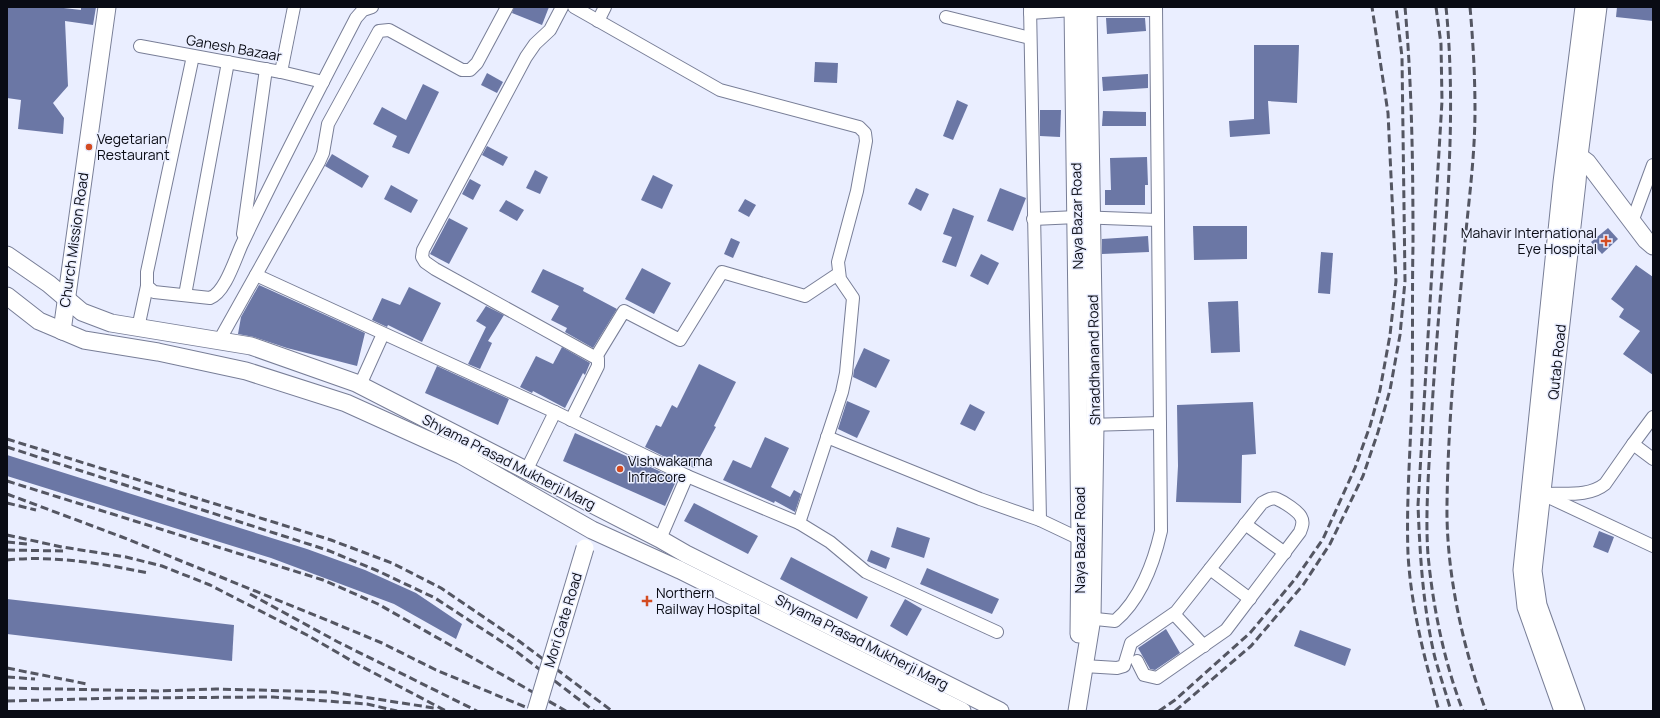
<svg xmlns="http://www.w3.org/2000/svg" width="1660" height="718" font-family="Manrope,sans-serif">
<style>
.building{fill:#6b77a5}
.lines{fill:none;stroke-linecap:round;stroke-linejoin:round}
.street-casing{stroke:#787e97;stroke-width:14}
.secondary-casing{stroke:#787e97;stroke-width:19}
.street{stroke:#fff;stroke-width:12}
.secondary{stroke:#fff;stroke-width:17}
.rail{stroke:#545662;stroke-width:3;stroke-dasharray:8 4;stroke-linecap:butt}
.secondary-bridge-casing{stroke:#787e97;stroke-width:19;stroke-linecap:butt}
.secondary-bridge{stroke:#fff;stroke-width:17}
.poi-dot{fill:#d34b21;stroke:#eaeeff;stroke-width:1.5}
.labels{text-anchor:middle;stroke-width:3;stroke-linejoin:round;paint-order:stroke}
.street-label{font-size:14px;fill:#090b14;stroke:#eaeeff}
.poi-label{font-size:14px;fill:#090b14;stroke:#eaeeff;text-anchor:start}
</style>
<rect width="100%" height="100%" fill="#eaeeff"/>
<g class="building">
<path d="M 7,7 L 55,7 L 81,10 L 81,7 L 96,7 L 93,25 L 65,21 L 68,86 L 53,103 L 64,118 L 63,134 L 18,129 L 21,100 L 7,98 Z"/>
<path d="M 514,7 L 549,7 L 542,25 L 512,13 Z"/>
<path d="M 1617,7 L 1653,7 L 1653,21 L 1616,17 Z"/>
<path d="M 1106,18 L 1145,18 L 1146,31 L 1107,34 Z"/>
<path d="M 1254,45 L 1299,45 L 1297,103 L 1268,101 L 1270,134 L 1230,137 L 1229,121 L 1254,119 Z"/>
<path d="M 815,62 L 838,63 L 837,83 L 814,82 Z"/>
<path d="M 487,73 L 503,82 L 497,93 L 481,85 Z"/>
<path d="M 1148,74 L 1148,88 L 1103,91 L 1102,77 Z"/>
<path d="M 423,84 L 439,92 L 409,154 L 392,147 L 397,136 L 373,124 L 382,107 L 406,120 Z"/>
<path d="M 957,100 L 968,105 L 953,140 L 943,136 Z"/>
<path d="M 1040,110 L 1061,110 L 1060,137 L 1040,136 Z"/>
<path d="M 1103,111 L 1146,112 L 1146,126 L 1102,126 Z"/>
<path d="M 487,146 L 508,157 L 503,166 L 482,155 Z"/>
<path d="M 332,154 L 369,176 L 362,188 L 325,166 Z"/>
<path d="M 1147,157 L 1148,185 L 1145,185 L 1145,205 L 1105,205 L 1105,190 L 1111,190 L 1110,158 Z"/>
<path d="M 535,170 L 548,177 L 540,194 L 526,188 Z"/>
<path d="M 653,175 L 673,185 L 662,209 L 641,200 Z"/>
<path d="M 470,179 L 481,185 L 473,200 L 462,194 Z"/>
<path d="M 391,185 L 418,200 L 411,213 L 384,199 Z"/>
<path d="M 916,188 L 929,194 L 921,211 L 908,204 Z"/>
<path d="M 1000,188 L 1026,198 L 1013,231 L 987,221 Z"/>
<path d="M 745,199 L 756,205 L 749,217 L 738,211 Z"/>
<path d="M 506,200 L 524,210 L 517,221 L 499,211 Z"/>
<path d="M 953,208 L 974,216 L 956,267 L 942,262 L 952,237 L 943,234 Z"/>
<path d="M 449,218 L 468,228 L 449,264 L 430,254 Z"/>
<path d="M 1193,226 L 1247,226 L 1247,259 L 1194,260 Z"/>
<path d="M 1608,228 L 1618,239 L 1602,254 L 1591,242 Z"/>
<path d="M 1148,236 L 1149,252 L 1102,254 L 1102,239 Z"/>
<path d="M 731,238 L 740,242 L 733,258 L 724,254 Z"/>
<path d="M 1321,252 L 1333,253 L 1330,294 L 1318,293 Z"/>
<path d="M 981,254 L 999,263 L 988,285 L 970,276 Z"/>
<path d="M 1636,265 L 1653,277 L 1653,375 L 1623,354 L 1640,331 L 1619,317 L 1624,309 L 1611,299 Z"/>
<path d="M 642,268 L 671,283 L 654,314 L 625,299 Z"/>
<path d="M 543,269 L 584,288 L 583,291 L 617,309 L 593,348 L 565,332 L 567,328 L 551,320 L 559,306 L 531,292 Z"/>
<path d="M 259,285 L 365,333 L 357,366 L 287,348 L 254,337 L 238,334 L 241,317 Z"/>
<path d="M 409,287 L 441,303 L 422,342 L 388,325 L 387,327 L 372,320 L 382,298 L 400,305 Z"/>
<path d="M 1238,301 L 1240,352 L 1211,353 L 1208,302 Z"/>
<path d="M 486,306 L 504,315 L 488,341 L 492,343 L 480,369 L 468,364 L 486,327 L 476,321 Z"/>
<path d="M 562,347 L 590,363 L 585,375 L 583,373 L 565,408 L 533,391 L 532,393 L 520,387 L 536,356 L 553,364 Z"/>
<path d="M 864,348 L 890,360 L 876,388 L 853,377 L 854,370 Z"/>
<path d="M 699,364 L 736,382 L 714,426 L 716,427 L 694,468 L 684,463 L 683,466 L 645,447 L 656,425 L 661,427 L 672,405 L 677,408 Z"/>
<path d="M 437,366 L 509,399 L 498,425 L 425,393 Z"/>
<path d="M 847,401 L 870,411 L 857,438 L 838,429 Z"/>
<path d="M 1253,402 L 1256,454 L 1242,455 L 1241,503 L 1176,502 L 1178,466 L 1177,405 Z"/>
<path d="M 970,404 L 985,412 L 975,431 L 960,424 Z"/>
<path d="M 575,433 L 677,479 L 665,506 L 563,461 Z"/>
<path d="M 765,437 L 789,448 L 771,487 L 790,497 L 794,490 L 801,494 L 795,512 L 775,501 L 774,503 L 723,480 L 733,460 L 751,468 Z"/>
<path d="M 7,455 L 307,549 L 365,570 L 416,593 L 462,624 L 456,639 L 394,604 L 271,558 L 7,476 Z"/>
<path d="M 694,503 L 758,536 L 748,554 L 684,521 Z"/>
<path d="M 897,527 L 930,538 L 924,558 L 891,547 Z"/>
<path d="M 1599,531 L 1614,537 L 1608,553 L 1593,547 Z"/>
<path d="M 871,550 L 890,558 L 886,569 L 867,561 Z"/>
<path d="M 791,557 L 868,597 L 857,619 L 780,579 Z"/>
<path d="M 927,568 L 999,599 L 992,614 L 920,584 Z"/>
<path d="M 7,599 L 234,625 L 232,661 L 7,634 Z"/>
<path d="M 905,599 L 922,609 L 907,636 L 890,626 Z"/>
<path d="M 1166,629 L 1180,653 L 1155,670 L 1150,669 L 1138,648 Z"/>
<path d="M 1300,630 L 1351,649 L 1345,666 L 1294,646 Z"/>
</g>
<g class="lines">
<defs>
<g id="street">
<path d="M 562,7 L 550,30 L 535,44 L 526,57 L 423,250 L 422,257 L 425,262 L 435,269 L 598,359 L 598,366 L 571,420"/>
<path d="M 574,7 L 720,90 L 859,127 L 865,133 L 866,141 L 857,191 L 838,262 L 840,279 L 853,298 L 846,373 L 842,392 L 799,523"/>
<path d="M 1030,7 L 1040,520"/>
<path d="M 1030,13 L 1073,10 L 1156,10"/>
<path d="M 946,17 L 1030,38"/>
<path d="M 598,21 L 605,7"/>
<path d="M 140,46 L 281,72 L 323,82"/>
<path d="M 193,56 L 147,272 L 147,286 L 154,292 L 210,298 C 225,293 235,259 242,244 C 278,168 317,93 356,18 L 363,10 L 372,7"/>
<path d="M 281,72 L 294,7"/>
<path d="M 1033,219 L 1077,217 L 1158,220"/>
<path d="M 1632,222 L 1653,165"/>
<path d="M 243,234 L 266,69"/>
<path d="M 256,275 L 555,412 L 687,476 L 799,523 L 830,542 L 866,572 L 997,632"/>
<path d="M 185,295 L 228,62"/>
<path d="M 138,328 L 147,286"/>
<path d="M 219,341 L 319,162 L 323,153 L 328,124 L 379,31 L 389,30 L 462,70 L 470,70 L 477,63 L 507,7"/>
<path d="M 596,357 L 624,311 L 680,340 L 722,272 L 805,296 L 838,274"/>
<path d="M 360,385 L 383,334"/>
<path d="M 1653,417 L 1633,444 L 1653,459"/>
<path d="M 1087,425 L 1160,423"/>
<path d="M 827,437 L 980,499 L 1040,520 L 1080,539"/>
<path d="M 526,471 L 555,412"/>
<path d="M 1542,494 L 1653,546"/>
<path d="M 1545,494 C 1565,493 1589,497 1605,484 L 1633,444"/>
<path d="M 1245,524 L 1285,553"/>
<path d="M 660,539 L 687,476"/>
<path d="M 1210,569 L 1250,599"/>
<path d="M 1174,614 L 1204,646"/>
<path d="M 1086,618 L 1115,621 C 1140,600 1154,562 1161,531 L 1156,7"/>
<path d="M 1084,666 L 1117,668 L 1124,666 L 1131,643 L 1176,612 L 1262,503 C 1267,500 1272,497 1277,499 C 1284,502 1298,511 1301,517 C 1304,522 1302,527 1300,532 L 1226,630 L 1157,678 L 1144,675 L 1137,661"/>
</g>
<g id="secondary">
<path d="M 1073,7 L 1080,539 L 1079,634"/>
<path d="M 1579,156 L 1587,162 L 1646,240 L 1653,246"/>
<path d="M 7,255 L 49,284 L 82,312 L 111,323 L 251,346 L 356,383 L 660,539 L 686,554 L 1000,711"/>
<path d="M 7,296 L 39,321 L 84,340 L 158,352 L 246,371 L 346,403 L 461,455 L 592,530 L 680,570 L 962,711"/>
<path d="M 62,331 L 107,7"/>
<path d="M 1077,711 L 1092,618 L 1095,425 L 1088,7"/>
<path d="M 1563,711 L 1526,607 L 1522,570 L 1562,182 L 1584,7"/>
<path d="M 1576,711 L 1538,605 L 1533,571 L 1577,182 L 1579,156 L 1598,7"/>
</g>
</defs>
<use href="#street" class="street-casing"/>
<use href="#secondary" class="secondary-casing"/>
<use href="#street" class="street"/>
<use href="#secondary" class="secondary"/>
<g class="rail">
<path d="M 1405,7 C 1412,86 1413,166 1413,245 C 1412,294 1413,342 1412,391 C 1411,445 1406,500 1408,554 C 1411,608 1425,660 1439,711"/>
<path d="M 1436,7 L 1441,44 L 1442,101 L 1418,505 C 1420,556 1423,608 1435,658 C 1440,676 1446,693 1451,711"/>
<path d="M 1446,7 C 1460,147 1438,287 1431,427 C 1429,469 1425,513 1428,555 C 1433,607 1444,662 1463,711"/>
<path d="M 1470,7 C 1473,41 1475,76 1475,110 C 1475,151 1470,191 1466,231 C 1458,322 1448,414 1447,505 C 1446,573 1463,648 1486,711"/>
<path d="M 7,439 L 331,540 L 392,563 L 441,588 L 519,641 L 612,711"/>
<path d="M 7,447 L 327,550 L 378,571 L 435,598 L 513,649 L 594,711"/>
<path d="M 7,481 L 323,580 L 378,604 L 566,711"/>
<path d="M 7,494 L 122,537 L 317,616 L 382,643 L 436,670 L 535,711"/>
<path d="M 7,503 L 36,510"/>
<path d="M 7,535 L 62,547 L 126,557 L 162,566 L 210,585 L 309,636 L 357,664 L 446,711"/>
<path d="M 7,542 L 28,544"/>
<path d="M 7,550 L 63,551"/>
<path d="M 7,560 C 55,555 102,564 149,573"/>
<path d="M 250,594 L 338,642 L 477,711"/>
<path d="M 7,668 L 87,684"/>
<path d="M 7,677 L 35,679"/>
<path d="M 7,688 L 158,691 L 216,689 L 331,692 L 434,708"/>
<path d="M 7,701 L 120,698 L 273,697 L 367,704 L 397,711"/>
<path d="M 1159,711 L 1175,700 L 1250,633 L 1296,578 L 1323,539 L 1355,468 L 1370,426 L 1380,390 L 1390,335 L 1396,281 L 1388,113 L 1372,7"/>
<path d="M 1175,711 L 1251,646 L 1303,585 L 1330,544 L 1363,476 L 1378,432 L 1390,390 L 1400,335 L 1405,281 L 1402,57 L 1396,7"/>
</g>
<defs>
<path id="secondary-bridge" d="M 536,711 L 585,548"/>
</defs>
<use href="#secondary-bridge" class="secondary-bridge-casing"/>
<use href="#secondary-bridge" class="secondary-bridge"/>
</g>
<g class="poi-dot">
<circle cx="89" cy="147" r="4"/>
<path d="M1604 235h4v4h4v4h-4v4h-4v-4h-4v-4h4z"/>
<circle cx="620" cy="469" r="4"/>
<path d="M645 595h4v4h4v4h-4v4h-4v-4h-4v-4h4z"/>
</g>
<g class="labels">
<g class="street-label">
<text transform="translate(234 48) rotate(10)" y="5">Ganesh Bazaar</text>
<text transform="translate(1077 216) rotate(-91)" y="5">Naya Bazar Road</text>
<text transform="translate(74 240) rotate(-82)" y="5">Church Mission Road</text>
<text transform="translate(1094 360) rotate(-91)" y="5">Shraddhanand Road</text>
<text transform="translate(1557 362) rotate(-84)" y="5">Qutab Road</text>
<text transform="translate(509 462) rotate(27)" y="5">Shyama Prasad Mukherji Marg</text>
<text transform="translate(1080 540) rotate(-90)" y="5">Naya Bazar Road</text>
<text transform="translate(563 620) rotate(-73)" y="5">Mori Gate Road</text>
<text transform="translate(862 642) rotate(27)" y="5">Shyama Prasad Mukherji Marg</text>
</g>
<g class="poi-label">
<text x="97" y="144">Vegetarian<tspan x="97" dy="16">Restaurant</tspan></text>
<text x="1597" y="238" text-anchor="end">Mahavir International<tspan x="1597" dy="16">Eye Hospital</tspan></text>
<text x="628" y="466">Vishwakarma<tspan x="628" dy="16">Infracore</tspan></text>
<text x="656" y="598">Northern<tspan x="656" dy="16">Railway Hospital</tspan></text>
</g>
</g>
<rect width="1660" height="718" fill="none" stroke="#090b14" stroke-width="16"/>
</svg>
